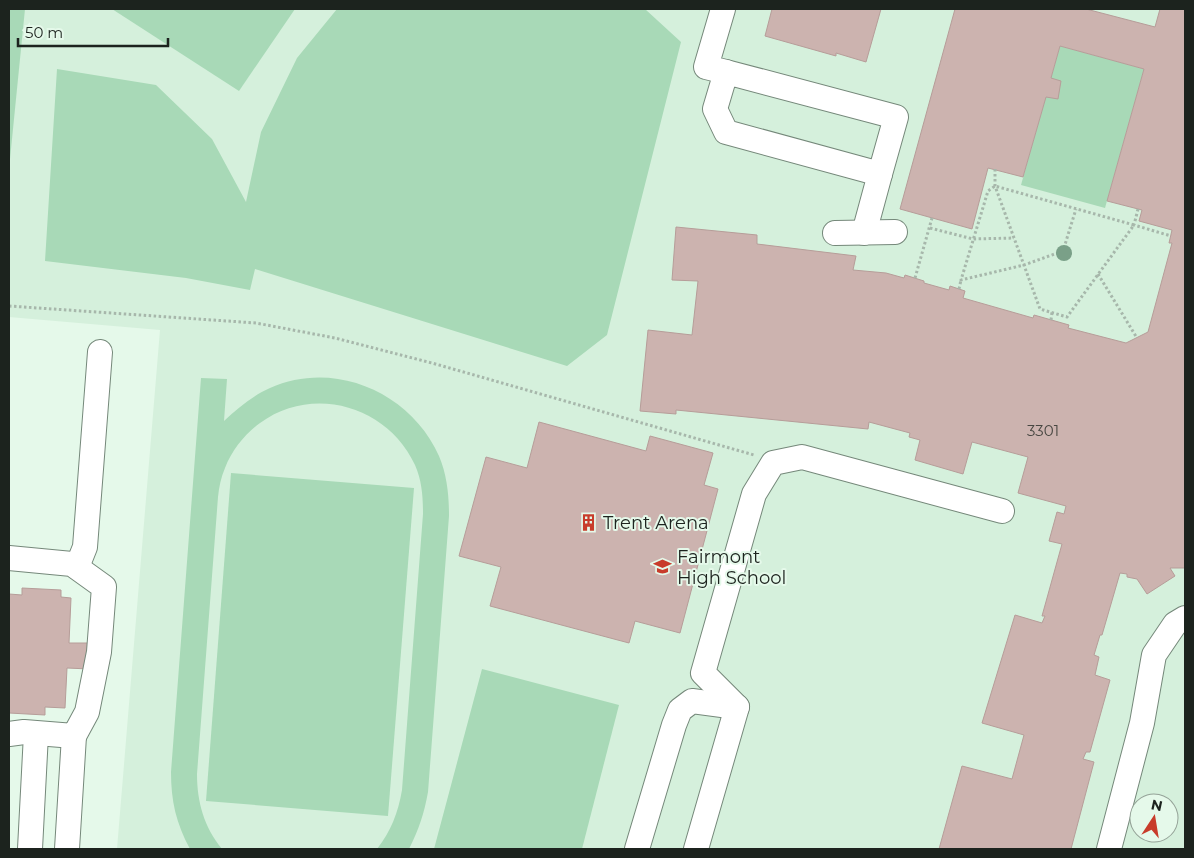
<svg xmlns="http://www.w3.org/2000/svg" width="1194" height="858" font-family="Montserrat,sans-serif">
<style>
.built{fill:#d5f0dc;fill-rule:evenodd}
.green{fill:#a8d9b7}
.building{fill:#ccb3af;stroke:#b69d99}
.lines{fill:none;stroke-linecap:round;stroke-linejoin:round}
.minor-casing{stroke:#75887a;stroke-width:26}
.path{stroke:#a7b7ab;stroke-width:3;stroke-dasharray:2.5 2.5;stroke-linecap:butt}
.minor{stroke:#fff;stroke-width:24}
.tree{fill:#7aa088}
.labels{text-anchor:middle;stroke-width:4;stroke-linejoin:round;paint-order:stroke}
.number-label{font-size:15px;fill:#484742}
.poi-label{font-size:18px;fill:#1c231e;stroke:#e5f9ea;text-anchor:start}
</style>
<rect width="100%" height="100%" fill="#e5f9ea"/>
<path class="built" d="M 9,9 L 1185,9 L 1185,849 L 117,849 L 160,330 L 9,317 ZM 1139,803 L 1169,803 L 1169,833 L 1139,833 Z"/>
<g class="green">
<path d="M 9,9 L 25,9 L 9,169 Z"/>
<path d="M 112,9 L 295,9 L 239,91 Z"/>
<path d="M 337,9 L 645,9 L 681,42 L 607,335 L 567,366 L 255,269 L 250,290 L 186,278 L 45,261 L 57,69 L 156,85 L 212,139 L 246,202 L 261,132 L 297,58 Z"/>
<path d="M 1060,46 L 1144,69 L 1105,208 L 1021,185 Z"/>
<path d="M 201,378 L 227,379 L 224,421 C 238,408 252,396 270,388 C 335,359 411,393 439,456 C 447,475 449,495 449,516 L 428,792 C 424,814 419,829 409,849 L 377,849 C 391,831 398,813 402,790 L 423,514 C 423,497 422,481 415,465 C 388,406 313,384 260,423 C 245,434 232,450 225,468 C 221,477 219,487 218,497 L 197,774 C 197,802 204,827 222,849 L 190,849 C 176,823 171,801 171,772 Z"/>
<path d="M 231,473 L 414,488 L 388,816 L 206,801 Z"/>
<path d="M 482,669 L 619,705 L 582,849 L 434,849 Z"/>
</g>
<g class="building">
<path d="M 772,9 L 881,9 L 866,62 L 836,53 L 836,56 L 765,36 Z"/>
<path d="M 955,9 L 1086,9 L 1155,27 L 1160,9 L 1185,9 L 1185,568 L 1170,568 L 1175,576 L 1147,594 L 1137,579 L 1127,577 L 1127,574 L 1120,573 L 1102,635 L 1100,635 L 1094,655 L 1099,657 L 1095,675 L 1110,680 L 1090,752 L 1086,752 L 1083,759 L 1094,762 L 1071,849 L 939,849 L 962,766 L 1012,779 L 1024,735 L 982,723 L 1015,615 L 1042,623 L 1045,616 L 1042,616 L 1062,544 L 1049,541 L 1057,512 L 1064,514 L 1066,506 L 1018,493 L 1028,457 L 972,442 L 963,474 L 915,460 L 920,440 L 909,437 L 910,433 L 869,422 L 868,429 L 676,410 L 676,414 L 640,411 L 648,330 L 692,335 L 698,281 L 672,280 L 676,227 L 757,235 L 757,244 L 856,256 L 853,270 L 886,273 L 904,278 L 905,275 L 924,281 L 924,283 L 949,290 L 950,286 L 965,291 L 963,298 L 1033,318 L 1034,315 L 1069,325 L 1068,328 L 1126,343 L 1148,332 L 1172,243 L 1169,243 L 1172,230 L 1139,221 L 1142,210 L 1107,201 L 1144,69 L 1060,46 L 1051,78 L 1061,81 L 1058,99 L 1046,97 L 1023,177 L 988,168 L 972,229 L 900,209 Z"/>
<path d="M 539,422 L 646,451 L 650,436 L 713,453 L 704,485 L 718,489 L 680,633 L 635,621 L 629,643 L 490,606 L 501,567 L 459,556 L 486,457 L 527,468 Z"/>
<path d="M 22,588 L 61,590 L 61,597 L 71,598 L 69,643 L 91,643 L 89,669 L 67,668 L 65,708 L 45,707 L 45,715 L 9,713 L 9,594 L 22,595 Z"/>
</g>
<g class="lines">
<defs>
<g id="minor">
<path d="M 723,9 L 706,67 L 726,72"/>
<path d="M 726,72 L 896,117 L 880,174 L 726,132 L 715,109 Z"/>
<path d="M 835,233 L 895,232"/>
<path d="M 864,233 L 880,174"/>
<path d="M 9,558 L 72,564 L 104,587 L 99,652 L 87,712 L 74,736 L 24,732 L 9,734"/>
<path d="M 77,567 L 85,547 L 100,352"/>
<path d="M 30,849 L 36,734"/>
<path d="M 67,849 L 74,736"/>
<path d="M 637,849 L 674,725 L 680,710 L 692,701 L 737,707"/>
<path d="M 696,849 L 737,707 L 703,673 L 754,494 L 773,463 L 802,457 L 1002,511"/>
<path d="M 1109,849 L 1142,723 L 1154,655 L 1175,624 L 1185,618"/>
</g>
</defs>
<use href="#minor" class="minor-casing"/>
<g class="path">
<path d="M 995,169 L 995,186 L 1040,309 L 1067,317 L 1134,225 L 995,186 L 988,191 L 961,280 L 1024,265 L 1063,251 L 1076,209"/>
<path d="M 1138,209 L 1134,225 L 1171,236"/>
<path d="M 930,228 L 973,239 L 1014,238"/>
<path d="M 1098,274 L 1137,338"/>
<path d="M 915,278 L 932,218"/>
<path d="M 959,289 L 961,280"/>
<path d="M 9,306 L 256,323 L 335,338 L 432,363 L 754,455"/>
<path d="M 1051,320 L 1052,312"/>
</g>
<use href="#minor" class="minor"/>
</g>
<circle class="tree" cx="1064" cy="253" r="8"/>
<defs>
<symbol id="building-bare" viewBox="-9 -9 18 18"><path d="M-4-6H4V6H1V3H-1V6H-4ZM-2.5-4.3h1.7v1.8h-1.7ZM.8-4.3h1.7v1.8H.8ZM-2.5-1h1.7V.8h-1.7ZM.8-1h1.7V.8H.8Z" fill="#c83c2b" stroke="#e5f9ea" stroke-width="2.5" paint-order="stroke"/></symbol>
<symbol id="school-bare" viewBox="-9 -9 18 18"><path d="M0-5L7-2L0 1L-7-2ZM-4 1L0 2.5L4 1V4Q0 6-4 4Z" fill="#c83c2b" stroke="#e5f9ea" stroke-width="2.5" paint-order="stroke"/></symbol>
</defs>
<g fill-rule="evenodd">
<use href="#building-bare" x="576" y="510" width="25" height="25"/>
<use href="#school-bare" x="650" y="554" width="25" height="25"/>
</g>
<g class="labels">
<g class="number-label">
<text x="1043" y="436">3301</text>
</g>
<g class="poi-label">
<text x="603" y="529">Trent Arena</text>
<text x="677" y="563">Fairmont<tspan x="677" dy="21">High School</tspan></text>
</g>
</g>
<rect width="1194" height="858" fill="none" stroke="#1c231e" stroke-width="20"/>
<g transform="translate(1154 818) rotate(12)"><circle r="24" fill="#e5f9ea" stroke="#95a398"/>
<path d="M0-4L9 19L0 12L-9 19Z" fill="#c83c2b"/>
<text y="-8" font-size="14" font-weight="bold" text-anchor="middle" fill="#1c231e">N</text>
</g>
<path d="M18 38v8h150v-8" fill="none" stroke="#1c231e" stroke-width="2.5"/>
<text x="25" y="38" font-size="15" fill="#1c231e" stroke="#e5f9ea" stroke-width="4" paint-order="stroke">50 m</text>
</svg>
